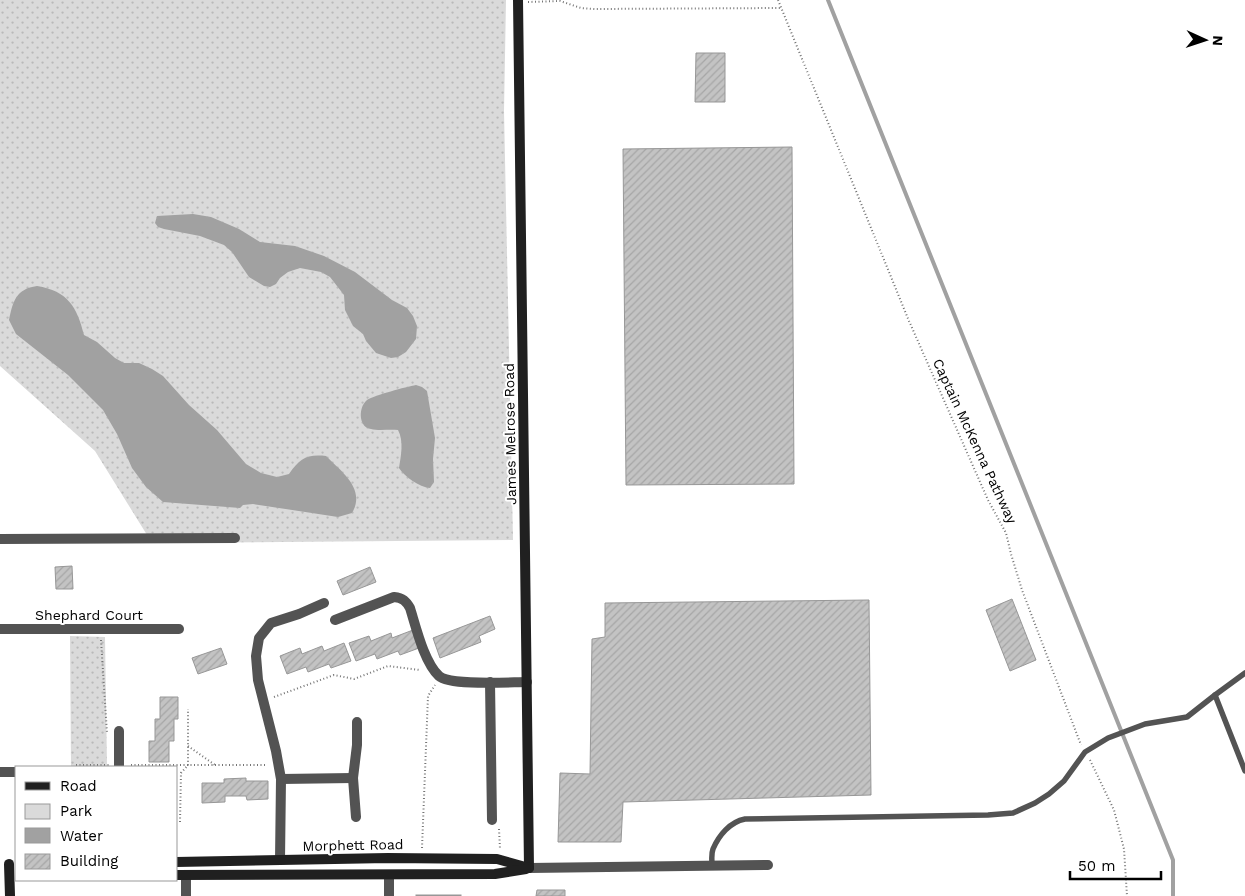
<svg xmlns="http://www.w3.org/2000/svg" width="1245" height="896" font-family="'Work Sans',sans-serif">
	<style>
		.green { fill: url(#green-dots) }
		.water { fill: #a1a1a1 }
		.lines { fill: none; stroke-linecap: round; stroke-linejoin: round }
		.stream { stroke: #a1a1a1; stroke-width: 4 }
		.building { fill: url(#building-hatch); stroke: #979797 }
		.path { stroke: #757575; stroke-width: 2; stroke-dasharray: 1 2.5; stroke-linecap: butt }
		.lane { stroke: #535353; stroke-width: 5.5 }
		.street { stroke: #535353; stroke-width: 10 }
		.secondary { stroke: #202020; stroke-width: 10 }
		.labels { text-anchor: middle; stroke-width: 4; stroke-linejoin: round; paint-order: stroke }
		.street-label { font-size: 14px; fill: #000; stroke: #fff }
	</style>
	<defs>
		<pattern id="green-dots" width="8" height="8" patternUnits="userSpaceOnUse" patternTransform="scale(1.25)"><rect width="8" height="8" fill="#dadada"/><path d="M2 2h.1M6 6h.1" fill="none" stroke="#b9b9b9" stroke-width="1.8" stroke-linecap="round"/></pattern>
		<pattern id="building-hatch" width="6" height="6" patternUnits="userSpaceOnUse" patternTransform="scale(1.25)"><rect width="6" height="6" fill="#c3c3c3"/><path d="M-1 1l2-2M0 6l6-6M5 7l2-2" fill="none" stroke="#a6a6a6"/></pattern>
	</defs>
	<rect width="100%" height="100%" fill="#fff"/>
	<!-- green -->
	<g class="green">
		<polygon points="0,0 506,0 504,111 513,540 152,543 95,451 0,366"/>
		<polygon points="70,636 105,637 107,767 71,767"/>
	</g>
	<!-- water -->
	<g class="water">
		<polygon points="193,214 211,217 239,229 260,242 295,246 324,256 355,272 392,300 407,308 413,316 417,326 416,339 406,352 398,357 391,358 376,353 366,341 363,334 353,326 345,310 344,295 330,277 321,272 300,268 288,272 280,278 276,284 270,287 264,286 249,277 232,252 224,245 200,236 164,229 158,227 155,223 157,216"/>
		<path d="M37 286C68 291 77 307 84 335L97 342 115 358 124 363H139L152 369 163 376 189 405 217 430 246 464 261 473 277 477 289 474C300 458 307 454 326 456 342 472 366 489 352 513L338 517 253 504 243 505 240 508 163 502 146 487 132 468 117 434 103 410 68 375 16 334 9 320C13 301 16 289 37 286Z"/>
		<path d="M416 385 422 387 427 391 435 438 433 459 434 482 430 488C419 487 405 477 399 468 401 456 404 441 398 430 389 429 379 431 371 429 365 428 362 424 361 418 360 412 362 404 367 400 375 395 406 387 416 385Z"/>
	</g>
	<g class="lines">
		<!-- stream -->
		<polyline class="stream" points="828,0 1173,860 1173,896"/>
	</g>
	<!-- building -->
	<g class="building">
		<polygon points="696,53 725,53 725,102 695,102"/>
		<polygon points="792,147 794,484 626,485 623,149"/>
		<polygon points="72,566 73,589 56,589 55,567"/>
		<polygon points="370,567 376,582 343,595 337,581"/>
		<polygon points="1012,599 1036,660 1010,671 986,610"/>
		<polygon points="869,600 871,795 623,802 621,842 558,842 560,773 590,774 592,639 605,637 605,603"/>
		<polygon points="490,616 495,629 479,636 481,642 440,658 433,638"/>
		<polygon points="413,630 419,648 400,655 398,651 377,659 375,654 356,661 349,643 369,636 371,641 391,633 392,638"/>
		<polygon points="344,643 351,661 331,668 329,664 308,672 306,667 287,674 280,656 300,648 302,654 322,646 324,651"/>
		<polygon points="221,648 227,664 198,674 192,658"/>
		<polygon points="160,697 178,697 178,719 174,719 174,741 169,741 169,762 149,762 149,741 155,741 155,719 160,719"/>
		<polygon points="246,778 246,781 268,781 268,799 247,800 246,796 225,796 225,802 202,803 202,783 224,783 224,779"/>
		<polygon points="537,890 565,890 565,896 536,896"/>
		<rect x="416" y="895" width="45" height="1"/>
	</g>
	<g class="lines">
		<!-- path -->
		<g class="path">
			<polyline points="778,0 909,321 988,500 1006,533 1011,554 1022,590 1081,745"/>
			<polyline points="528,2 560,1 581,8 595,9 780,8"/>
			<polyline points="101,640 107,733"/>
			<polyline points="274,697 334,675 354,679 388,666 420,670"/>
			<polyline points="188,746 215,765"/>
			<polyline points="1090,760 1114,810 1124,849 1127,896"/>
			<polyline points="76,765 109,765"/>
			<polyline points="131,765 266,765"/>
			<polyline points="180,822 181,773 188,765 188,709"/>
			<polyline points="499,829 500,849"/>
			<polyline points="422,848 428,696 435,685"/>
		</g>
		<!-- lane -->
		<g class="lane">
			<polyline points="1215,695 1245,673"/>
			<path d="M712 865C712 860 711 854 713 849 719 835 730 822 745 819L988 815 1013 813 1035 803 1049 794 1064 781 1085 752 1108 738 1145 724 1187 717 1215 695 1245 771"/>
		</g>
		<!-- street -->
		<g class="street">
			<polyline points="0,539 235,538"/>
			<path d="M335 620 394 597C403 598 406 601 410 608 416 627 424 662 439 676 450 686 510 682 527 682"/>
			<polyline points="0,629 179,629"/>
			<polyline points="490,682 492,820"/>
			<polyline points="119,731 119,767"/>
			<polyline points="0,772 16,772"/>
			<polyline points="281,779 353,778"/>
			<polyline points="356,817 353,778 357,745 357,722"/>
			<polyline points="280,860 281,779 276,751 258,680 256,656 259,638 271,623 299,614 324,603"/>
			<polyline points="529,868 768,865"/>
			<polyline points="186,875 186,896"/>
			<polyline points="389,875 389,896"/>
		</g>
		<!-- secondary -->
		<g class="secondary">
			<polyline points="518,0 529,868"/>
			<polyline points="176,862 388,858 497,859 529,868"/>
			<polyline points="9,864 10,896"/>
			<polyline points="176,875 495,874 526,869"/>
		</g>
	</g>
	<g class="labels">
		<!-- street labels -->
		<g class="street-label">
			<text transform="translate(510 434) rotate(-91)" y="5">James Melrose Road</text>
			<text transform="translate(975 441) rotate(65)" y="5">Captain McKenna Pathway</text>
			<text x="89" y="620">Shephard Court</text>
			<text transform="translate(353 845) rotate(-1)" y="5">Morphett Road</text>
		</g>
	</g>
	<!-- legend -->
	<rect x="15" y="766" width="162" height="115" fill="#ffffff" stroke="#999999"/>
	<rect x="25" y="782" width="25" height="8" fill="#202020" stroke="#999999"/>
	<text x="60" y="791" font-size="15" fill="#000000">Road</text>
	<rect x="25" y="804" width="25" height="15" fill="#dadada" stroke="#999999"/>
	<text x="60" y="816" font-size="15" fill="#000000">Park</text>
	<rect x="25" y="828" width="25" height="15" fill="#a1a1a1" stroke="#999999"/>
	<text x="60" y="841" font-size="15" fill="#000000">Water</text>
	<rect x="25" y="854" width="25" height="15" fill="url(#building-hatch)" stroke="#999999"/>
	<text x="60" y="866" font-size="15" fill="#000000">Building</text>
	<!-- north arrow -->
	<g transform="translate(1205 40) rotate(93)" stroke="#ffffff" stroke-width="4" paint-order="stroke">
	<path d="M0-4L9 19L0 12L-9 19Z" fill="#000000"/>
	<text y="-8" font-size="14" font-weight="bold" text-anchor="middle" fill="#000000">N</text>
	</g>
	<!-- scale -->
	<path d="M1070 871v8h91v-8" fill="none" stroke="#000000" stroke-width="2.5"/>
	<text x="1078" y="871" font-size="15" fill="#000000" stroke="#ffffff" stroke-width="4" paint-order="stroke">50 m</text>
</svg>
